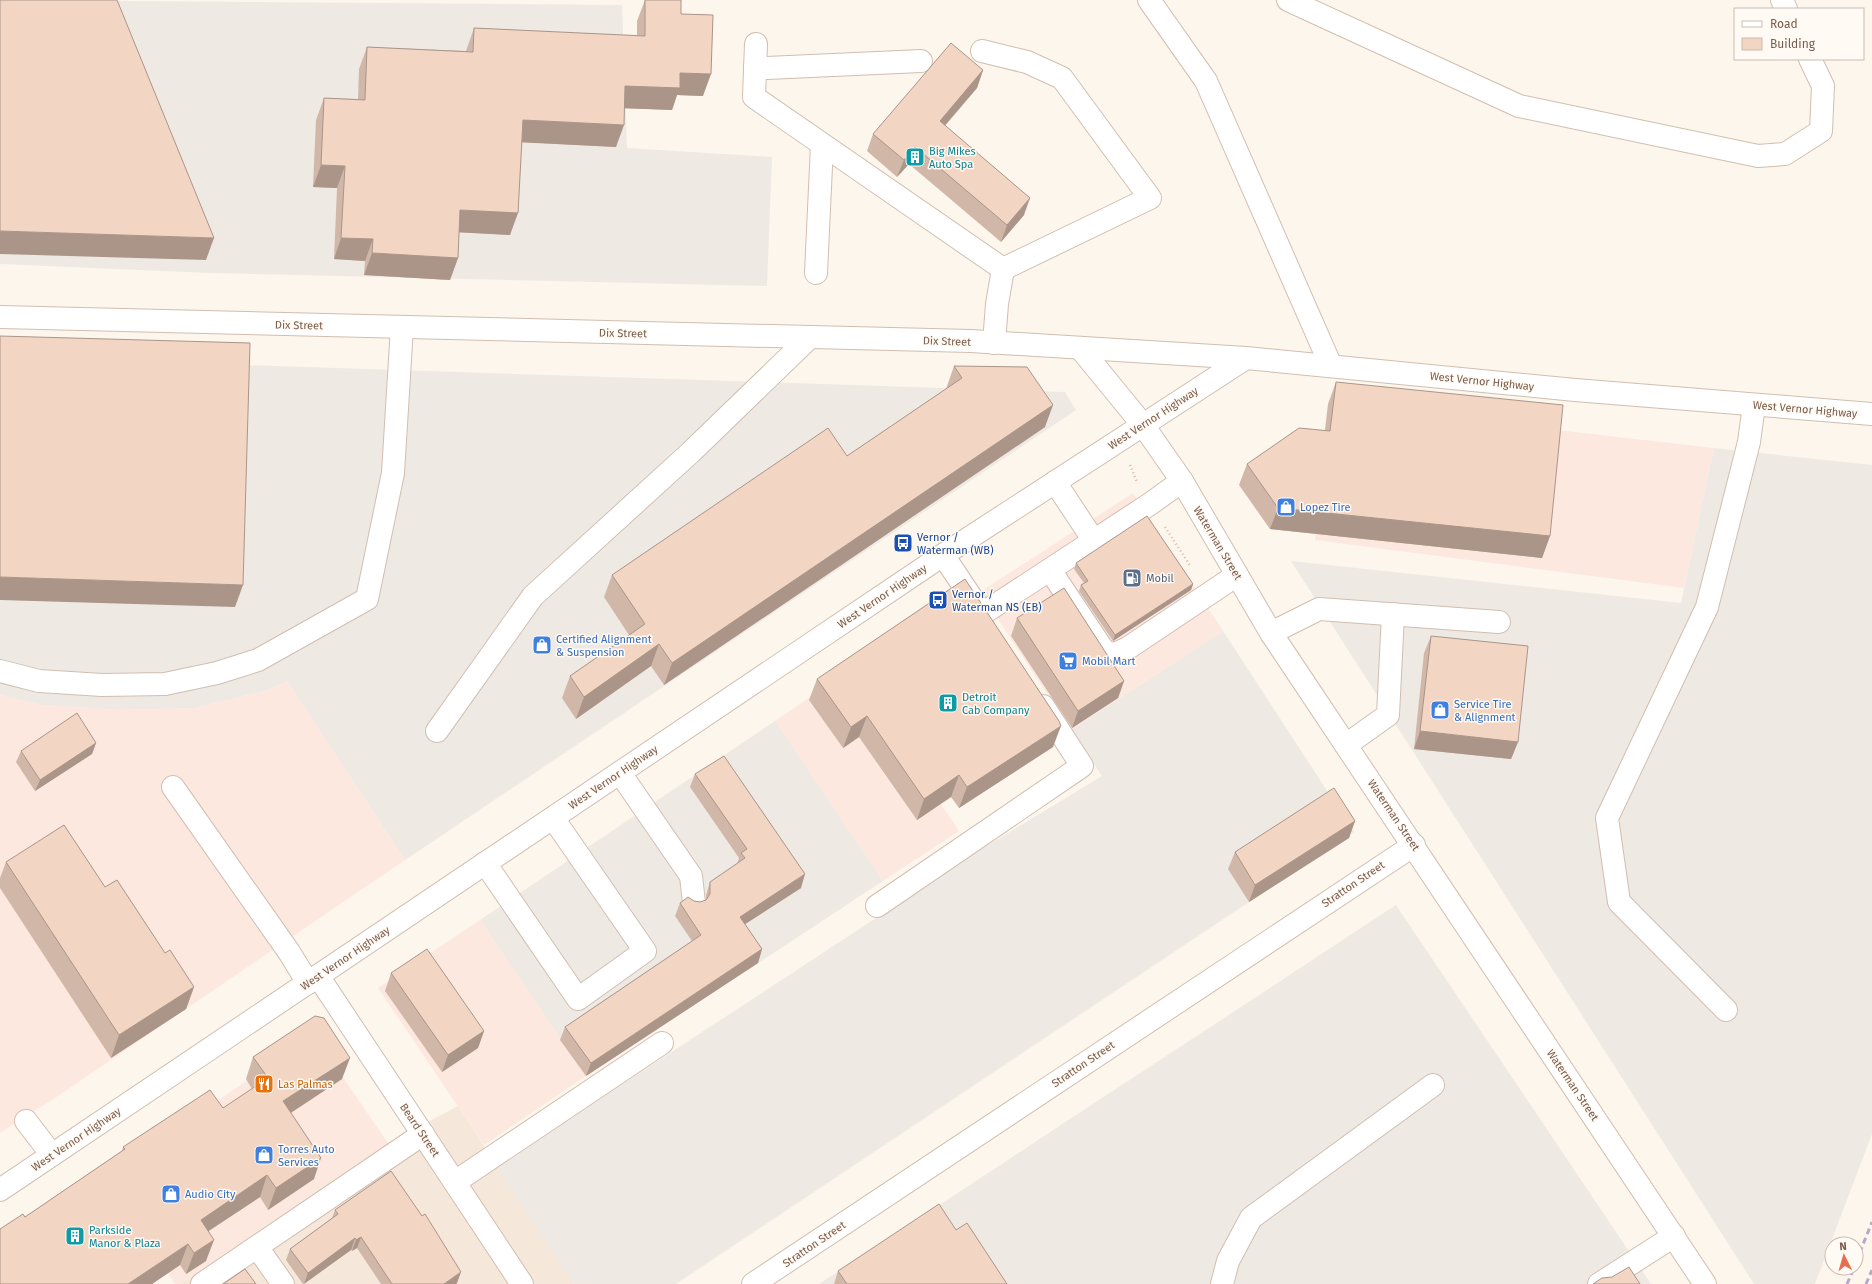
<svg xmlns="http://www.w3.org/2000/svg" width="1872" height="1284" font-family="'Fira Sans',sans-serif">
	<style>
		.residential { fill: #f5e8da }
		.commercial { fill: #fde8e0 }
		.industrial { fill: #efe9e4 }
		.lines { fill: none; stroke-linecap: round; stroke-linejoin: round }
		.minor-casing { stroke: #d1beb0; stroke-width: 24 }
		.path { stroke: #d9b8a5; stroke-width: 2.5; stroke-dasharray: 1 3; stroke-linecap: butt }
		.minor { stroke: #fff; stroke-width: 22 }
		.rail { stroke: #b9a8c9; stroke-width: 3; stroke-dasharray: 6 4; stroke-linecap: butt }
		.wall { fill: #d1b7a8 }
		.shaded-wall { fill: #aa9588 }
		.building { fill: #f3d5c3; stroke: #aa9588 }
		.labels { text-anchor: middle; stroke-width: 3; stroke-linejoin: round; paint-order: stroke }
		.culture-label { font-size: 11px; fill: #0d838f; stroke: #fffaf3; text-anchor: start }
		.street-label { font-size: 11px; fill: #7a5c4d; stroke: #fffaf3 }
		.shop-label { font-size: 11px; fill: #366cbe; stroke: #fffaf3; text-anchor: start }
		.transit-label { font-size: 11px; fill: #164399; stroke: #fffaf3; text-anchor: start }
		.service-label { font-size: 11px; fill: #4e5e75; stroke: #fffaf3; text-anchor: start }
		.food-label { font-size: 11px; fill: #c56008; stroke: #fffaf3; text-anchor: start }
	</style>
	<rect width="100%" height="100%" fill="#fdf6ec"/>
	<!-- residential -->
	<polygon class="residential" points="458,1106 574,1284 180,1284 388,1143"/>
	<!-- commercial -->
	<g class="commercial">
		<polygon points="1328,404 1714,448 1684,588 1315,540"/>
		<polygon points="1133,493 1223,631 1071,730 980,592"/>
		<polygon points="850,670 959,831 883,881 775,721"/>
		<polygon points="287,681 405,860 61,1094 0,1133 0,695 42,705 120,710 195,708 268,690"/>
		<polygon points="480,920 586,1076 484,1145 378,988"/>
		<polygon points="314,1035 388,1143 180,1284 175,1284 103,1179"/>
	</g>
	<!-- industrial -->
	<g class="industrial">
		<polygon points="0,0 622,5 627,148 772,157 767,286 211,273 0,264"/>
		<polygon points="0,357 1065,392 1076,410 405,860 287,681 268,690 195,708 120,710 42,705 0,695"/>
		<polygon points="1714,448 1872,465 1872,1134 1815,1284 1754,1284 1291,561 1681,603"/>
		<polygon points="1223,631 1354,832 676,1284 574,1284 496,1167 980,850 1102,776 1071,730"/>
		<polygon points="775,721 883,881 586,1076 480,920"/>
		<polygon points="1396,905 1651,1284 819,1284"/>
	</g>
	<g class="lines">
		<defs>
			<g id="minor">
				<polyline points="1149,0 1206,81 1331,366"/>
				<polyline points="1288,0 1519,106 1758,156 1785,154 1821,131 1823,86 1810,59"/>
				<polyline points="1782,0 1786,9"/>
				<polyline points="756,44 754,97 1003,269 997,304 994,343"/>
				<polyline points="982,51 1027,62 1062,78 1150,198 1003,269"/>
				<polyline points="755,67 767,68 921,61"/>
				<polyline points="816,273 822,145"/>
				<polyline points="0,317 971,341 1246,358 1575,390 1872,414"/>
				<polyline points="1080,348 1143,425 1182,481 1271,633 1705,1284"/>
				<polyline points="1055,482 1094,541"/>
				<polyline points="943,555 977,606"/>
				<polyline points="1050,570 1102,648 1108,654 1117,653 1128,648 1237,575"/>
				<polyline points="982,614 1150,504 1182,481"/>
				<polyline points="1271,633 1319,609 1499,622"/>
				<polyline points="0,671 39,681 102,685 165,684 217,673 258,660 367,599 393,473 402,327"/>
				<polyline points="437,731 533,596 690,453 809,338"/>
				<polyline points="1346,745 1388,715 1393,614"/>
				<polyline points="620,773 691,876 694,903"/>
				<polyline points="173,787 289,952 308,983"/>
				<polyline points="485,863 578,999 645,951 553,818"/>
				<polyline points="877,906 1082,766 1043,706"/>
				<polyline points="318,976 522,1284"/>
				<polyline points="1726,1010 1619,902 1607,818 1707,607 1749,442 1754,405"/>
				<polyline points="26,1121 52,1155"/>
				<polyline points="455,1182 662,1043"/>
				<polyline points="0,1190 943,555 1246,358"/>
				<polyline points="257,1247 283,1284"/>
				<polyline points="202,1284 423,1134"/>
				<polyline points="753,1284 1414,845"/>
				<polyline points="1222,1284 1228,1261 1251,1218 1433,1085"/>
				<polyline points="1599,1284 1674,1236"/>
			</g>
		</defs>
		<!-- minor casing -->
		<use href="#minor" class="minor-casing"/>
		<!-- path -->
		<g class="path">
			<polyline points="1130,465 1137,482"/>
			<polyline points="1165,527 1191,567"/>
		</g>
		<!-- minor -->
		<use href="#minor" class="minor"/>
		<!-- rail -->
		<g class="rail">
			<polyline points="1856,1262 1872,1222"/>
			<polyline points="1847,1284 1854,1268"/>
			<polyline points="1866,1284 1872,1270"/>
		</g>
	</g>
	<!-- wall -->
	<g class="wall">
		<polygon points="645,0 681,14 703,96 677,95 672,110 624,108 616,147 522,142 510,235 459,232 458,258 450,280 364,275 365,261 334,259 337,188 313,187 316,120 324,98 358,99 359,69 367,47 466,51 474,28 637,36 637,21"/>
		<polygon points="983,70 977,88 945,126 1024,215 1001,242 909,164 897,177 867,151 873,134"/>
		<polygon points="954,366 1045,427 664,685 651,666 576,719 562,698 570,676 629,635 604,597 612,575 847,456 946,389"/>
		<polygon points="1336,382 1550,536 1542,558 1270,529 1239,485 1247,464 1325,430 1328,404"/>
		<polygon points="1076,563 1193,584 1191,590 1113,641 1079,591 1081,585 1084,583 1074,569"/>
		<polygon points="1017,618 1124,681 1118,698 1072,728 1011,636"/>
		<polygon points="1431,636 1518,742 1511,759 1414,749 1424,653"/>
		<polygon points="817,679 1053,747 959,808 951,797 917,820 859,737 843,748 809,700"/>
		<polygon points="96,743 92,754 35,791 16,762 21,751"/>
		<polygon points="695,774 801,888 745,924 762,949 758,963 586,1076 560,1040 565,1027 692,941 675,916 680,903 694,901 700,902 706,900 706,895 710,882 737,864 739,858 690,787"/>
		<polygon points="1355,821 1349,838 1249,902 1228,869 1235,852"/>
		<polygon points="6,862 105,887 165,953 194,987 186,1009 111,1058 0,888 0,878"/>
		<polygon points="391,973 484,1031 478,1048 442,1072 385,991"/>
		<polygon points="253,1057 342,1079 291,1113 314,1179 268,1210 260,1197 209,1231 206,1261 186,1274 180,1265 152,1284 0,1284 25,1217 122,1151 123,1147 223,1108 252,1089 246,1079"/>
		<polygon points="335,1210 457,1283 456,1284 381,1284 357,1248 352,1251 351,1250 303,1284 286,1260 290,1249 332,1218"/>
		<polygon points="956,1230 1007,1284 834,1284 838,1271"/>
	</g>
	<!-- shaded-wall -->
	<g class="shaded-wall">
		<polygon points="983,70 977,88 933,139 940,121"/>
		<polygon points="680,73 711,74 703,96 677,95 672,110 617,108 625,86"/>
		<polygon points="523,120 624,125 616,147 515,142"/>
		<polygon points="915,147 909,164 897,177 904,160"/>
		<polygon points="321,165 345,166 337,188 313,187"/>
		<polygon points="1030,198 1024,215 1001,242 1007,225"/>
		<polygon points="460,210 518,213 510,235 452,232"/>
		<polygon points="0,231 214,238 206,260 0,254"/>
		<polygon points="341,238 373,239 365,261 334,259"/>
		<polygon points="372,253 458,258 450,280 364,275"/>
		<polygon points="1053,405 1045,427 664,685 672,663"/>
		<polygon points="1278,508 1550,536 1542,558 1270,529"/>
		<polygon points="0,577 243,585 235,607 0,600"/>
		<polygon points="1193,584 1191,590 1113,641 1115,635"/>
		<polygon points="659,644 651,666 576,719 584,697"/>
		<polygon points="1124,681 1118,698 1072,728 1078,711"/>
		<polygon points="867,716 859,737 843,748 851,727"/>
		<polygon points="1061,726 1053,747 959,808 967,787"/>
		<polygon points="1420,731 1518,742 1511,759 1414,749"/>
		<polygon points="96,743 92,754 35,791 40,780"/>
		<polygon points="959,775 951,797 917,820 924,799"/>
		<polygon points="1355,821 1349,838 1249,902 1255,885"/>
		<polygon points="805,874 801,888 736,930 740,917"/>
		<polygon points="762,949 758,963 586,1076 591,1063"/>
		<polygon points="194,987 186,1009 111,1058 119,1035"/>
		<polygon points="484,1031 478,1048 442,1072 448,1055"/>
		<polygon points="350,1058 342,1079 275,1123 283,1101"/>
		<polygon points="321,1158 314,1179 268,1210 276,1188"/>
		<polygon points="267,1175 260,1197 193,1241 201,1220"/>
		<polygon points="361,1237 357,1248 352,1251 356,1240"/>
		<polygon points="355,1238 351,1250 304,1284 308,1273"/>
		<polygon points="214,1240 206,1261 186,1274 194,1253"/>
		<polygon points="188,1244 180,1265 152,1284 128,1284"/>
		<polygon points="461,1272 457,1283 456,1284 444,1284"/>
	</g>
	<!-- building -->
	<g class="building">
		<polygon points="0,0 117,0 214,238 0,231"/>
		<polygon points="645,0 681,0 681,14 713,15 711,74 680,73 680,88 625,86 624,125 523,120 518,213 460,210 458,258 372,253 373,239 341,238 345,166 321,165 324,98 365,100 367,47 473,52 474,28 645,36"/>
		<polygon points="951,43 983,70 940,121 1030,198 1007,225 915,147 904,160 873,134"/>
		<polygon points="0,336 250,343 243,585 0,577"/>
		<polygon points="954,366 1027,367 1053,405 672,663 659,644 584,697 570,676 645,624 612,575 828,428 847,456 962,378"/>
		<polygon points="1336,382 1563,405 1550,536 1278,508 1247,464 1299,428 1330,431"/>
		<polygon points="1147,516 1193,584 1115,635 1081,585 1088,581 1076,563"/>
		<polygon points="965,579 1059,721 1061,726 967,787 959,775 924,799 867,716 851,727 817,679"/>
		<polygon points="1064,588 1124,681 1078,711 1017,618"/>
		<polygon points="1431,636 1528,646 1518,742 1420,731"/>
		<polygon points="77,713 96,743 40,780 21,751"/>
		<polygon points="724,756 805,874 740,917 762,949 591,1063 565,1027 701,935 680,903 688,897 694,901 700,902 706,900 710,894 710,882 745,858 741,853 747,849 695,774"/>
		<polygon points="1334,788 1355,821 1255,885 1235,852"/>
		<polygon points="64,825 105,887 117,880 165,953 170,950 194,987 119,1035 6,862"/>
		<polygon points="427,949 484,1031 448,1055 391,973"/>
		<polygon points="315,1016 324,1018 350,1058 283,1101 321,1158 276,1188 267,1175 201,1220 214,1240 194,1253 188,1244 128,1284 0,1284 0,1229 23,1214 25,1217 125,1149 123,1147 210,1090 223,1108 268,1078 253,1057"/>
		<polygon points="391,1171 422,1216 425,1214 461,1272 444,1284 392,1284 361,1237 356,1240 355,1238 308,1273 290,1249 338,1214 335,1210"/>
		<polygon points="939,1204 956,1230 967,1223 1007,1284 847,1284 838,1271"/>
		<polygon points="1629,1267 1640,1284 1593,1284 1602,1278 1612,1277"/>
		<polygon points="245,1269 256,1284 223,1284"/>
	</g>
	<!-- icons -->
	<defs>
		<symbol id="building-square" viewBox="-11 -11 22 22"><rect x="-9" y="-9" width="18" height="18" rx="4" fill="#0f9aa8" stroke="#fffaf3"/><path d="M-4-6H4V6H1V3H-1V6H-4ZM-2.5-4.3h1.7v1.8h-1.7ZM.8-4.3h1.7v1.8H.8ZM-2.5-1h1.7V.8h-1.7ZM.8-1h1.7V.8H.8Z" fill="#fff"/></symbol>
		<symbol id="shop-square" viewBox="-11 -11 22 22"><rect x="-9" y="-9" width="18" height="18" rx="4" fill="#3f7fe0" stroke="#fffaf3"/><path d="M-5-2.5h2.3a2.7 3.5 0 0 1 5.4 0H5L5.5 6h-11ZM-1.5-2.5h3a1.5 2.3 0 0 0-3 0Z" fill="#fff"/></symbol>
		<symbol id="bus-square" viewBox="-11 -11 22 22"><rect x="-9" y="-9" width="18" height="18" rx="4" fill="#1a4fb4" stroke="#fffaf3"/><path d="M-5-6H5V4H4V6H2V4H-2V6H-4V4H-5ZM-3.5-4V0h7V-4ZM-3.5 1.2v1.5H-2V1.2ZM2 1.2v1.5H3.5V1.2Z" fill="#fff"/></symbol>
		<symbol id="fuel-square" viewBox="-11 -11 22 22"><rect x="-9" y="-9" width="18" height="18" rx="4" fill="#5c6f8a" stroke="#fffaf3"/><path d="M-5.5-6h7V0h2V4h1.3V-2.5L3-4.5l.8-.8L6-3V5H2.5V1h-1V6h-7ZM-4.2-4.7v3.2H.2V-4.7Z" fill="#fff"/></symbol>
		<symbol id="supermarket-square" viewBox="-11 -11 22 22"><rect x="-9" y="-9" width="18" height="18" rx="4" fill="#3f7fe0" stroke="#fffaf3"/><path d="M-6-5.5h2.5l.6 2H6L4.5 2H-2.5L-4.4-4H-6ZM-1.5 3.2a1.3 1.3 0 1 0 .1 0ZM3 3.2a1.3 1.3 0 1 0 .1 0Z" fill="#fff"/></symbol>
		<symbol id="restaurant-square" viewBox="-11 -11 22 22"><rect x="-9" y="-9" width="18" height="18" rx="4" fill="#e8710a" stroke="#fffaf3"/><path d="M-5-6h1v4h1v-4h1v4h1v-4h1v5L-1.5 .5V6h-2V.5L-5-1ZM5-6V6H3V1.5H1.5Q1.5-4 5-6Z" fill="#fff"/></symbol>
	</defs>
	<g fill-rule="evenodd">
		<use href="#building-square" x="904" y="146" width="22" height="22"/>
		<use href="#shop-square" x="1275" y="496" width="22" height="22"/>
		<use href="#bus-square" x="892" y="532" width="22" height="22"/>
		<use href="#fuel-square" x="1121" y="567" width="22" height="22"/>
		<use href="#bus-square" x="927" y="589" width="22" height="22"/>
		<use href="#shop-square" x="531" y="634" width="22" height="22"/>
		<use href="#supermarket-square" x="1057" y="650" width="22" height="22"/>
		<use href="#building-square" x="937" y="692" width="22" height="22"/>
		<use href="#shop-square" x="1429" y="699" width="22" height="22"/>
		<use href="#restaurant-square" x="253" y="1073" width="22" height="22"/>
		<use href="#shop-square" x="253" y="1144" width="22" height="22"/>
		<use href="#shop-square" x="160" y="1183" width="22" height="22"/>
		<use href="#building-square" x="64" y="1225" width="22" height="22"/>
	</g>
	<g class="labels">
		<!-- culture labels -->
		<g class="culture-label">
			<text x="929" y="155">Big Mikes<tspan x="929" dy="13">Auto Spa</tspan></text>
			<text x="962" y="701">Detroit<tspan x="962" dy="13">Cab Company</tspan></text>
			<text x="89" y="1234">Parkside<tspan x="89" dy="13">Manor &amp; Plaza</tspan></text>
		</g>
		<!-- street labels -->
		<g class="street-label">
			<text transform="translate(299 325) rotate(1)" y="4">Dix Street</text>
			<text transform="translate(623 333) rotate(1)" y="4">Dix Street</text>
			<text transform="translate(947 341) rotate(2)" y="4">Dix Street</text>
			<text transform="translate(1482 381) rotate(6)" y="4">West Vernor Highway</text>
			<text transform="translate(1805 409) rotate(5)" y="4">West Vernor Highway</text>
			<text transform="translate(1153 418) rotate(-33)" y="4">West Vernor Highway</text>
			<text transform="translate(1218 543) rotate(59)" y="4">Waterman Street</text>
			<text transform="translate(882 596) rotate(-34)" y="4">West Vernor Highway</text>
			<text transform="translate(613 777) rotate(-34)" y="4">West Vernor Highway</text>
			<text transform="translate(1394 815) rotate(56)" y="4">Waterman Street</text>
			<text transform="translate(1353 884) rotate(-34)" y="4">Stratton Street</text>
			<text transform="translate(345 958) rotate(-34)" y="4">West Vernor Highway</text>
			<text transform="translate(1083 1064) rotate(-34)" y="4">Stratton Street</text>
			<text transform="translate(1573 1085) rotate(56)" y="4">Waterman Street</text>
			<text transform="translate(420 1130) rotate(56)" y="4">Beard Street</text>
			<text transform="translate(76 1139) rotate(-34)" y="4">West Vernor Highway</text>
			<text transform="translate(814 1244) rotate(-34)" y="4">Stratton Street</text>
		</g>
		<!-- shop labels -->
		<g class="shop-label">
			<text x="1300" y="511">Lopez Tire</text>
			<text x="556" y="643">Certified Alignment<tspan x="556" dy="13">&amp; Suspension</tspan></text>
			<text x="1082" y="665">Mobil Mart</text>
			<text x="1454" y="708">Service Tire<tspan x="1454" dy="13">&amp; Alignment</tspan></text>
			<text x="278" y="1153">Torres Auto<tspan x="278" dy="13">Services</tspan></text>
			<text x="185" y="1198">Audio City</text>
		</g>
		<!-- transit labels -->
		<g class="transit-label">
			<text x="917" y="541">Vernor /<tspan x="917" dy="13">Waterman (WB)</tspan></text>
			<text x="952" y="598">Vernor /<tspan x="952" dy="13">Waterman NS (EB)</tspan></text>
		</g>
		<!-- service labels -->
		<g class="service-label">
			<text x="1146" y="582">Mobil</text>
		</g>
		<!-- food labels -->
		<g class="food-label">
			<text x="278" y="1088">Las Palmas</text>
		</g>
	</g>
	<!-- legend -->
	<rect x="1734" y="8" width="130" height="52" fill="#fffaf3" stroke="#cabbb1"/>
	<rect x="1742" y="21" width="20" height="6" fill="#ffffff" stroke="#cabbb1"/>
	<text x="1770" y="28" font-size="12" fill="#7a5c4d">Road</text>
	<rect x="1742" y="38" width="20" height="12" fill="#f3d5c3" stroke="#cabbb1"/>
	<text x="1770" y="48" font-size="12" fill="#7a5c4d">Building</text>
	<!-- north arrow -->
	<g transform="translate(1844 1256) rotate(355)"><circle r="19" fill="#fffaf3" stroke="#cabbb1"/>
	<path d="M0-3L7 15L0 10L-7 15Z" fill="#e76f51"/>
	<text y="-6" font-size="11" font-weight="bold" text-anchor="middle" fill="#7a5c4d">N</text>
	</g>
</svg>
